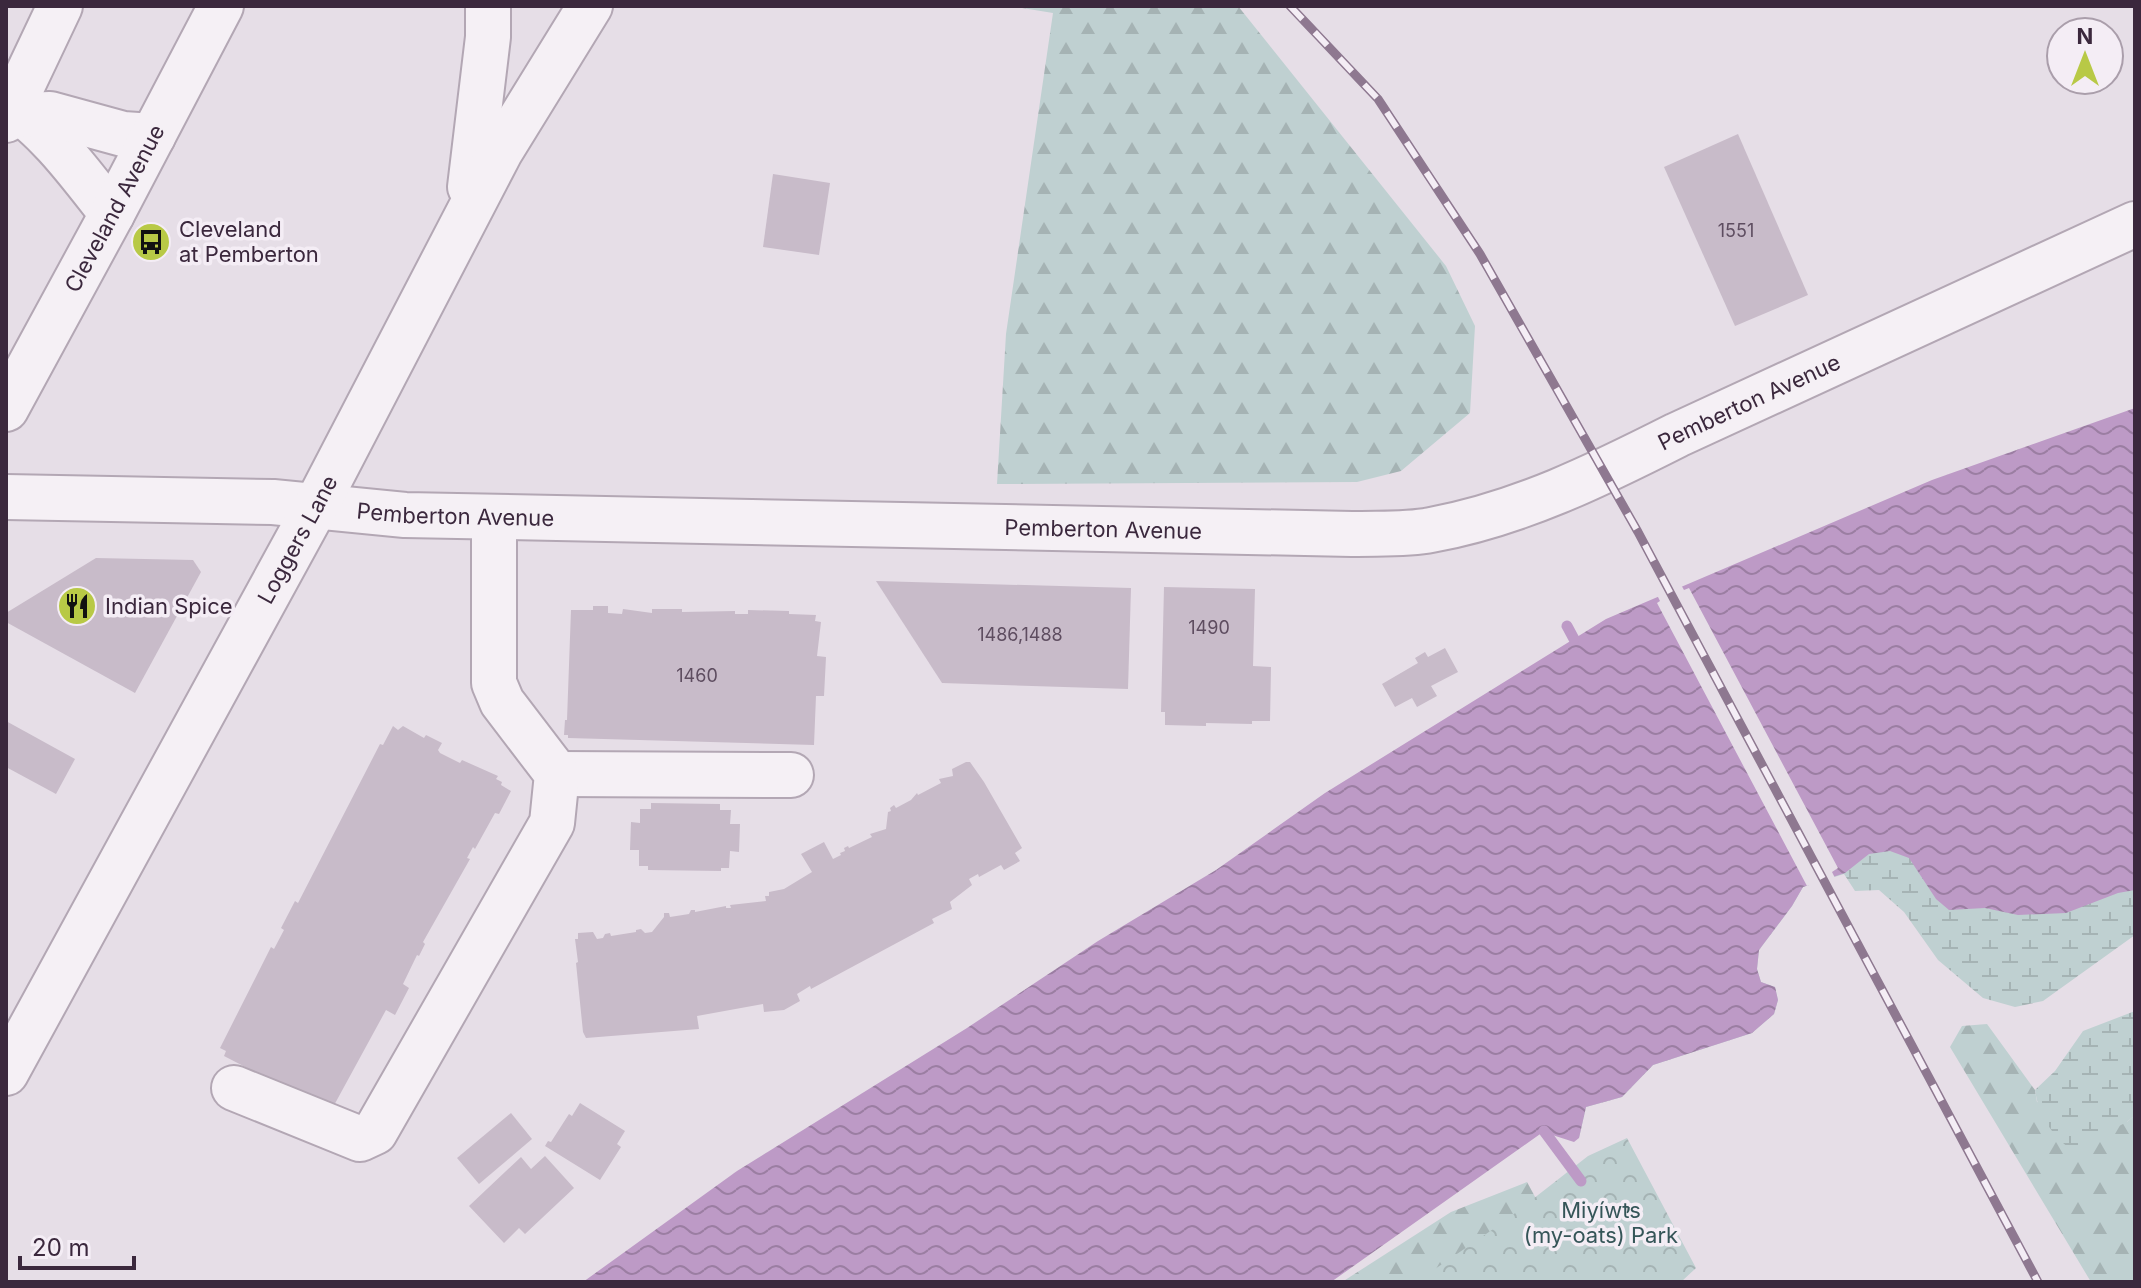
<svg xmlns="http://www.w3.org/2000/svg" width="2141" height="1288" font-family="Inter,sans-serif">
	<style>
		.forest { fill: url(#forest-firs) }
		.wetland { fill: url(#wetland-marsh) }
		.park { fill: url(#park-crowns) }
		.water { fill: url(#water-waves) }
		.pier { fill: #e6dee7 }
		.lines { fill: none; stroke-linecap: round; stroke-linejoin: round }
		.stream { stroke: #bd9ac6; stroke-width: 11 }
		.building { fill: #c8bbc9 }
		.minor-casing { stroke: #b3a7b4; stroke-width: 48 }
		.minor { stroke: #f5f0f5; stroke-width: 44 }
		.rail-casing { stroke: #8e7890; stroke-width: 9 }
		.rail { stroke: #f4edf5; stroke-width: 6; stroke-dasharray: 18; stroke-linecap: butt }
		.labels { text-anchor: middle; stroke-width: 7; stroke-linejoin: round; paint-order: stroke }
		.number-label { font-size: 18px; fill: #5e4d60 }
		.street-label { font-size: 22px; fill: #3b283d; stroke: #f4edf5 }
		.poi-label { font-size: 22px; fill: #3b283d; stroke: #f4edf5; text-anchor: start }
		.park-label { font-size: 22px; fill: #355558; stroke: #f4edf5 }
	</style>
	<defs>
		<pattern id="forest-firs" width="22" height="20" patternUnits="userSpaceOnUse" patternTransform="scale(2)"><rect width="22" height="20" fill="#bfd0d1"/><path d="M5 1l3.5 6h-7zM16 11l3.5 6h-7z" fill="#a5b3b4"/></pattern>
		<pattern id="wetland-marsh" width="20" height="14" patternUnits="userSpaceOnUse" patternTransform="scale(2)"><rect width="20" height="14" fill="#bfd0d1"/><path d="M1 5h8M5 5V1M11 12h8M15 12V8" fill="none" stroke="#a5b3b4"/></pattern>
		<pattern id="park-crowns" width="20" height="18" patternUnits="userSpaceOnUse" patternTransform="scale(2)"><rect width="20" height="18" fill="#bfd0d1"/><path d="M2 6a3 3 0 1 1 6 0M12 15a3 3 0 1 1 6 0" fill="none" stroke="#a5b3b4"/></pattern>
		<pattern id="water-waves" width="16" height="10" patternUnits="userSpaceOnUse" patternTransform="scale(2)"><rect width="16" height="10" fill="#bd9ac6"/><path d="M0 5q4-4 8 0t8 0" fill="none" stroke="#9b7ea2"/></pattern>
	</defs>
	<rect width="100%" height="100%" fill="#e6dee7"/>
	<!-- forest -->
	<g class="forest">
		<polygon points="1010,6 1238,6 1446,266 1475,326 1470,413 1401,471 1357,482 997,484 1006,334 1053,13"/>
		<polygon points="1987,1024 2035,1090 2037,1102 2127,1122 2135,1115 2135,1282 2091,1282 1950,1047 1962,1026"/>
		<polygon points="1527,1182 1540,1206 1453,1282 1342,1282 1451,1212"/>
	</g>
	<!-- wetland -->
	<g class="wetland">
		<polygon points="2135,735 2135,935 2043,1001 2015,1007 1983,998 1938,960 1904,912 1879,890 1855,891 1844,874 1803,887 1792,906 1759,950 1757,969 1761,982 1775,987 1778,1000 1774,1014 1752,1033 1653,1065 1622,1097 1586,1107 1579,1138 1567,1126 1777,865"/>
		<path d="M2135 1011V1115L2127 1122 2071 1150C2051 1133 2039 1117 2035 1090L2055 1071 2083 1031Z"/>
	</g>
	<!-- park -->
	<polygon class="park" points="1627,1138 1696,1268 1681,1282 1416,1282 1505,1221 1588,1156"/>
	<!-- water -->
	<polygon class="water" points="2135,408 2135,890 2118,893 2066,913 2018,915 1985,908 1949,910 1936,899 1909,858 1890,851 1869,854 1845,873 1803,887 1792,906 1759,950 1757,969 1761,982 1775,987 1778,1000 1774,1014 1752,1033 1653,1065 1622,1097 1586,1107 1579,1138 1574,1142 1543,1132 1331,1282 583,1282 737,1171 967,1028 1098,941 1216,870 1325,793 1606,619 1932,480"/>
	<!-- pier -->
	<polygon class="pier" points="1680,583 1684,590 1689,588 1838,868 1832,872 1836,880 1812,889 1810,885 1807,886 1657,603 1660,601 1656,593"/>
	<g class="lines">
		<!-- stream -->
		<g class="stream">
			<polyline points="1567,626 1574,639"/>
			<polyline points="1544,1131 1581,1181"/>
		</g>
	</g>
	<!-- building -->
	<g class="building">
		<polygon points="1738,134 1808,295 1735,326 1664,167"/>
		<polygon points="773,174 830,183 819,255 763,247"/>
		<polygon points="96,558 193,560 201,572 135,693 6,622 6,613"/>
		<polygon points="876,581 1131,588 1128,689 942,683"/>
		<polygon points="1164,587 1255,589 1253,666 1271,667 1270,721 1252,721 1252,724 1206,723 1206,726 1165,725 1165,712 1161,712"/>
		<polygon points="593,606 608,606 608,613 622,614 623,609 652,613 652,609 682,609 682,612 735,611 735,614 748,614 748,610 789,611 789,614 816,615 815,621 821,622 817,656 826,657 824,696 816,696 814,745 568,738 568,735 564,735 565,720 567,720 571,610 593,610"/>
		<polygon points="1445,648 1458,672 1431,686 1437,696 1417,707 1412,698 1395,707 1382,684 1418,663 1415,658 1425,652 1428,657"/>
		<polygon points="6,721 75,759 56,794 6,767"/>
		<polygon points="393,726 398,730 403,726 424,738 426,735 442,743 438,750 440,753 460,763 462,760 498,776 496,779 502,782 501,785 511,791 499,814 495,813 475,849 473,847 467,858 470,859 423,942 425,944 419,956 417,955 403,984 409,988 395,1015 386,1010 332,1109 253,1077 255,1072 224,1056 226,1051 220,1048 271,947 274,949 284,930 281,928 295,901 298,903 380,744 383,745"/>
		<polygon points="966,762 970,762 984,782 1022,848 1015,853 1020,861 1004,870 1001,865 979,877 978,874 969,879 972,885 950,902 952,909 932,919 934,923 811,989 810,986 797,994 800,1001 784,1010 764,1012 763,1004 697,1016 699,1029 586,1038 583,1032 576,963 578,962 575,939 578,939 578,933 593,932 597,939 603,938 605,934 610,933 611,936 636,932 636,930 641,929 645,933 652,932 664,917 664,913 669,913 670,917 689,914 691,910 695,910 695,912 726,906 726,908 731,908 730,905 766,901 765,896 769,896 769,892 784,889 812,872 801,854 824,842 833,859 841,855 840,853 845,851 844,848 848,846 849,848 872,837 870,834 886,829 888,812 891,811 890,808 894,805 896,808 911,800 917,793 918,795 941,783 939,779 953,776 952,769"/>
		<polygon points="651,803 720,804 720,810 731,810 730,824 740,824 739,852 730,851 729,868 721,868 721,871 648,870 648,866 639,866 639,850 630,850 631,822 640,823 640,809 651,809"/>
		<polygon points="580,1103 625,1131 617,1144 621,1147 600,1180 545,1146 548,1141 551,1142 569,1114 572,1116"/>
		<polygon points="511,1113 532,1139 479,1184 457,1158"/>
		<polygon points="545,1156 574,1188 525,1234 519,1228 504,1243 469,1206 521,1157 531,1169"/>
	</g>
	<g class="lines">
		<defs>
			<g id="minor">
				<path d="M6 103C45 124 85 180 112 214"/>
				<polyline points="25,115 50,114 123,134 153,136"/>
				<polyline points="6,120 60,6"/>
				<polyline points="470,187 488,37 488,6"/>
				<path id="s1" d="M6 409 112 214 221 6"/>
				<path id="s2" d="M6 497 273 502 405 515 1352 534C1378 533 1406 535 1431 530 1519 514 1598 475 1677 435L2135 224"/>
				<polyline points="557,774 791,775"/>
				<path id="s3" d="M6 1073 316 506 500 152 590 6"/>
				<polyline points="234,1088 360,1139 375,1132 552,823 557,774 502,702 494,683 494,517"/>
			</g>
		</defs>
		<!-- minor casing -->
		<use href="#minor" class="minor-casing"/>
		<!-- minor -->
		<use href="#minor" class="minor"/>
		<defs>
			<polyline id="rail" points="1290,6 1378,99 1480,254 1638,532 2038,1282"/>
		</defs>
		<!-- rail casing -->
		<use href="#rail" class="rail-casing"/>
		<!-- rail -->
		<use href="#rail" class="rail"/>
	</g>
	<!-- icons -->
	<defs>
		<symbol id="bus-disc" viewBox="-11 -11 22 22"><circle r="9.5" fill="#b8c946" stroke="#f4edf5"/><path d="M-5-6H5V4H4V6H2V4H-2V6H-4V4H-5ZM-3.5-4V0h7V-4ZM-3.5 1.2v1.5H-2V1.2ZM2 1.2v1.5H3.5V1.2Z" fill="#111"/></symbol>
		<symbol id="restaurant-disc" viewBox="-11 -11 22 22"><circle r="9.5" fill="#b8c946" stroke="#f4edf5"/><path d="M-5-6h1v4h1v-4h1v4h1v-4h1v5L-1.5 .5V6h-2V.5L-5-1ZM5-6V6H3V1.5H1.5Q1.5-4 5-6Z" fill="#111"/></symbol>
	</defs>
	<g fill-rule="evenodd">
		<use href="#bus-disc" x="129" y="220" width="44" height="44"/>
		<use href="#restaurant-disc" x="55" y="584" width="44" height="44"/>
	</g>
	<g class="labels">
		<!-- number labels -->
		<g class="number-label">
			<text x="1736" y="237">1551</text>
			<text x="1209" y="634">1490</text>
			<text x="1020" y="641">1486,1488</text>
			<text x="697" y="682">1460</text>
		</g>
		<!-- street labels -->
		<g class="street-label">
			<text dy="8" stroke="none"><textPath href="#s1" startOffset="228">Cleveland Avenue</textPath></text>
			<text dy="8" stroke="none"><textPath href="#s2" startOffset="1770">Pemberton Avenue</textPath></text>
			<text dy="8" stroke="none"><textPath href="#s2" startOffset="450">Pemberton Avenue</textPath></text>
			<text dy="8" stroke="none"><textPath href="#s2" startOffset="1098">Pemberton Avenue</textPath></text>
			<text dy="8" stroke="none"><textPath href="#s3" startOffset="608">Loggers Lane</textPath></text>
		</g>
		<!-- poi labels -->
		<g class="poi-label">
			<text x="179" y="237">Cleveland<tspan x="179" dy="25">at Pemberton</tspan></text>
			<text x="105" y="614">Indian Spice</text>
		</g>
		<!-- park labels -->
		<g class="park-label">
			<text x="1601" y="1218">Miyíw̓ts<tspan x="1601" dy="25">(my-oats) Park</tspan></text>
		</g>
	</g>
	<!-- border -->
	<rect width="2141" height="1288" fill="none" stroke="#3b283d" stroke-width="16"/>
	<!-- north arrow -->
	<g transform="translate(2085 56)"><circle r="38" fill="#f4edf5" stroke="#aa9eab" stroke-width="2"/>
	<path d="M0-6L14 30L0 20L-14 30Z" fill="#b8c946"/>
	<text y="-12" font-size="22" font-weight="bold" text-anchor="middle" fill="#3b283d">N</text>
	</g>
	<!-- scale -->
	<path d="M20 1256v12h114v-12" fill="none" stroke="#3b283d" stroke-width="4"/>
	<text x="32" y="1256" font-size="24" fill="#3b283d" stroke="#f4edf5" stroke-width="6" paint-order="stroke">20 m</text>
</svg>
